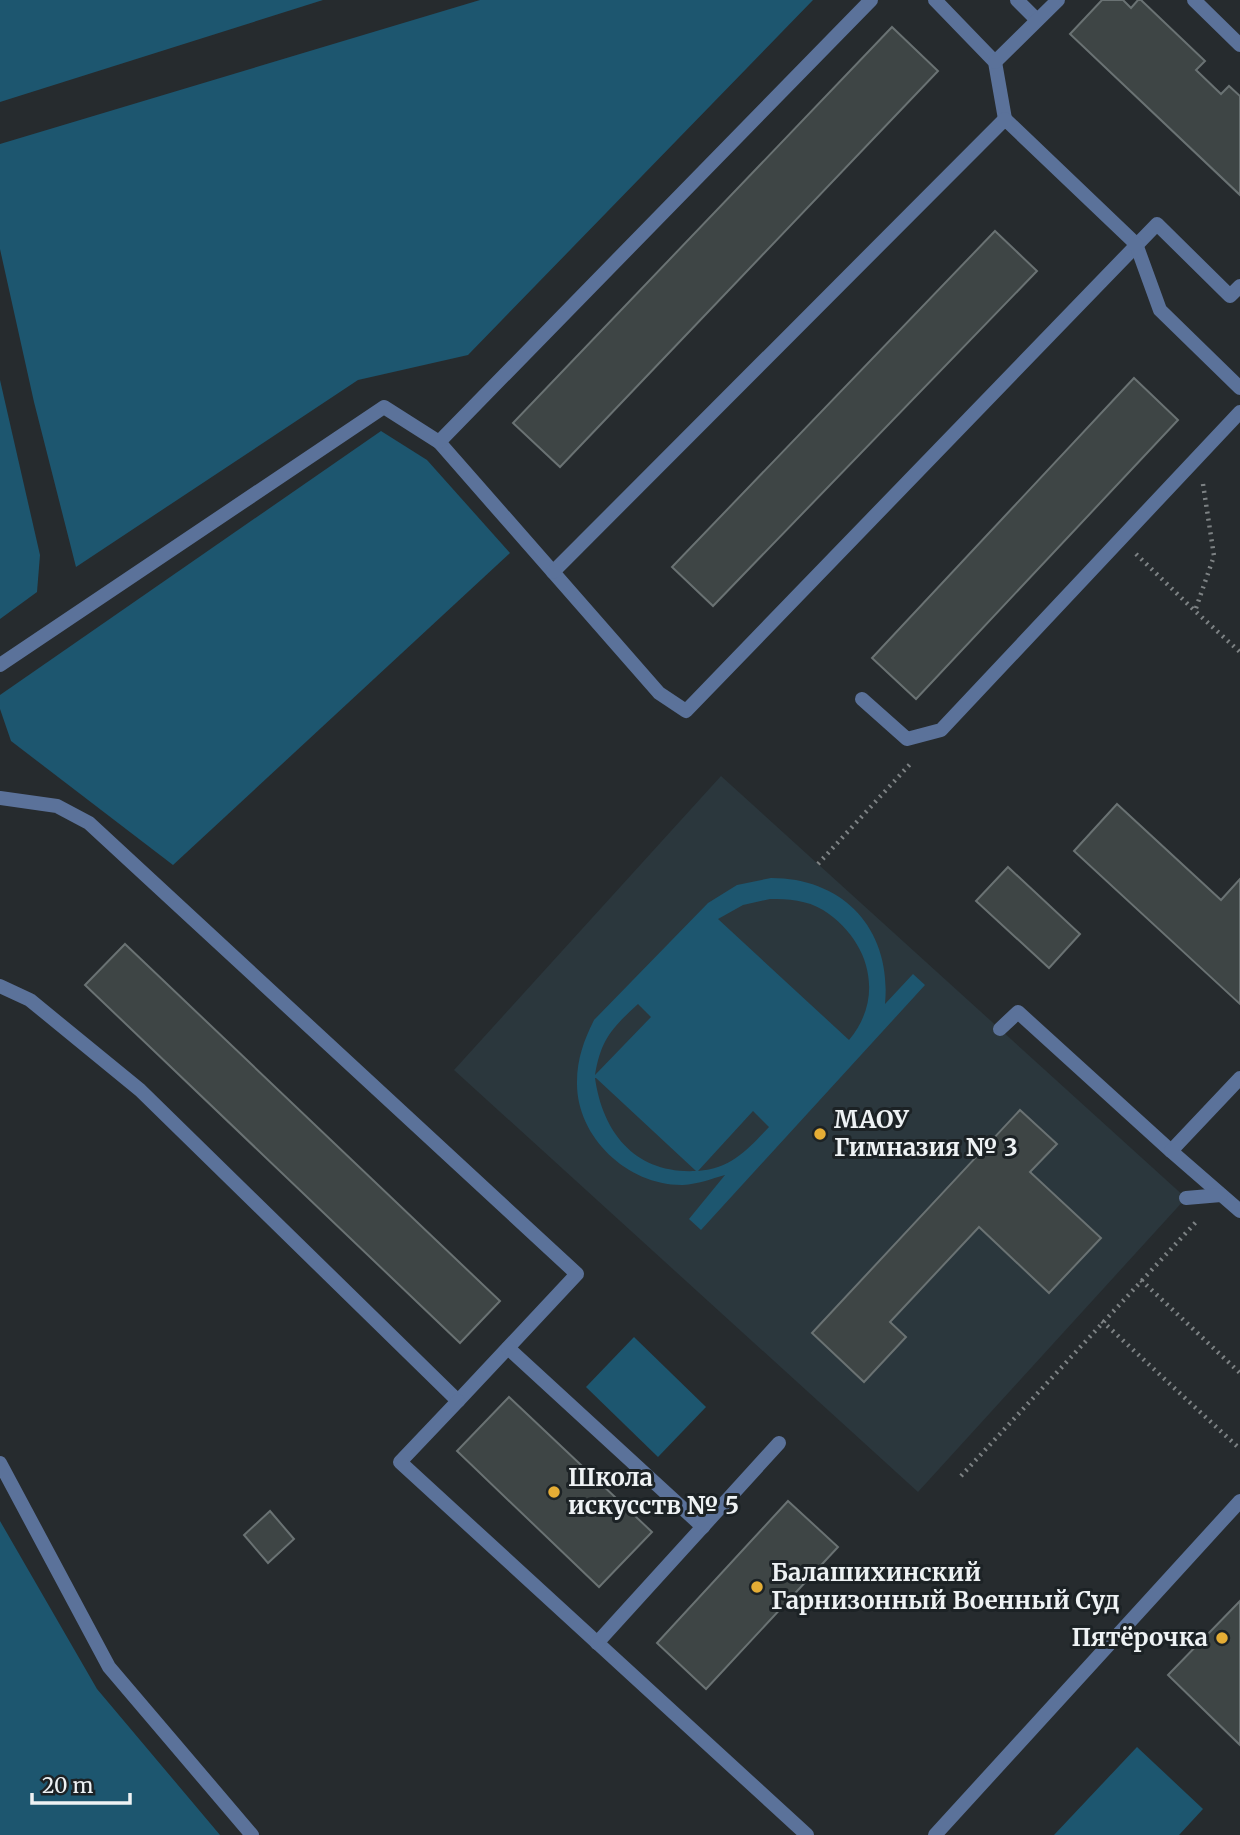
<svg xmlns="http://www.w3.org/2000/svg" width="1240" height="1835" font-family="Merriweather,serif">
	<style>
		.built { fill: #2b373d }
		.green { fill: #1d566f; fill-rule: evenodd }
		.building { fill: #3e4545; stroke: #6a7273; stroke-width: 2 }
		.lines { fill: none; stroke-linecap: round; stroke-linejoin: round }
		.path { stroke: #7d8284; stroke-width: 4.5; stroke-dasharray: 2 5; stroke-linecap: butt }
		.lane { stroke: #5b729a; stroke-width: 14 }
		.street { stroke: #5b729a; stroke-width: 14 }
		.poi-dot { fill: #e5ad35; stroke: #1c2225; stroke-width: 2.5 }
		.labels { text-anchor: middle; stroke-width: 6; stroke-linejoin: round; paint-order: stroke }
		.poi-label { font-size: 24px; font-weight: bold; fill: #eef2f4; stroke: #1c2225; text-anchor: start }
	</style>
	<rect width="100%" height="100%" fill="#262b2e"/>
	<!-- built -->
	<polygon class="built" points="721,776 1186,1198 918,1492 454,1070"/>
	<!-- green -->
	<g class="green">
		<polygon points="0,0 323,0 0,102"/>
		<polygon points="480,0 813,0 468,355 358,380 76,567 34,402 0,249 0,144"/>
		<polygon points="0,380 40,555 37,592 0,619"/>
		<polygon points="381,431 427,460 510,553 173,865 11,741 0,709 0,695"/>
		<path d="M771 878C845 878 892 931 885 1004L913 974 925 985 701 1230 689 1219 725 1175C711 1179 698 1184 683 1185 628 1186 576 1137 577 1082 577 1059 584 1040 594 1020L708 903 737 885ZM770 899C788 899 807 900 823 910 869 939 886 996 849 1040L718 919 743 905ZM638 1004 651 1017 595 1075C601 1039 612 1028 638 1004ZM595 1078H596L696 1171C636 1174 603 1134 595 1078ZM753 1111 769 1127C747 1150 732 1168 698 1171Z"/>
		<polygon points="634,1337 706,1407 658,1457 586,1387"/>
		<polygon points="0,1521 97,1689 220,1835 0,1835"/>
		<polygon points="1137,1747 1203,1809 1179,1835 1054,1835"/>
	</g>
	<!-- building -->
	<g class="building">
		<polygon points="1102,0 1123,0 1131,8 1138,0 1141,0 1205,61 1196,70 1221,94 1229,86 1240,96 1240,195 1070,34"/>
		<polygon points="892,27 938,71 560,467 513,423"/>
		<polygon points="995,231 1037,271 713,606 672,567"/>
		<polygon points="1134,378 1178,420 916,699 872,658"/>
		<polygon points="1117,804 1221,900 1240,879 1240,1004 1074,851"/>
		<polygon points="1008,867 1080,934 1049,968 976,901"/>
		<polygon points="125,944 500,1301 460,1343 85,985"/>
		<polygon points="1020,1110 1057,1144 1030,1172 1101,1238 1049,1293 979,1227 890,1322 906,1337 864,1382 812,1333"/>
		<polygon points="509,1397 652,1532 599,1587 457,1451"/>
		<polygon points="788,1501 838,1547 706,1689 657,1643"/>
		<polygon points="270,1511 294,1539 268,1563 244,1535"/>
		<polygon points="1240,1601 1240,1745 1168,1675"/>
	</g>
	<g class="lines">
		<!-- path -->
		<g class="path">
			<polyline points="1203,484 1214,556 1195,611 1240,652"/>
			<polyline points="1136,554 1195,611"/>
			<polyline points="818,864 912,762"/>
			<polyline points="1141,1280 1240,1373"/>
			<polyline points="1102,1321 1240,1449"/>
			<polyline points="961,1476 1197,1221"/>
		</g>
		<!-- lane -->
		<g class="lane">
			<polyline points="935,0 995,62 1005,119"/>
			<polyline points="1017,0 1037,20"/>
			<polyline points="1194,0 1240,45"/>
			<polyline points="995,62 1058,0"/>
			<polyline points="439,442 659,693 686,711 1157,224 1230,296 1240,286"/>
			<polyline points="553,572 1005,119 1136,244 1160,310 1240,388"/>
			<polyline points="0,665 384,407 439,442 871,0"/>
			<polyline points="862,699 907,739 941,730 1240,412"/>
			<polyline points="0,798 57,806 89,823 577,1274 458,1401 140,1090 30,1000 0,986"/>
			<polyline points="1000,1029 1018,1012 1171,1151"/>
			<polyline points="1240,1078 1171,1151 1240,1211"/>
			<polyline points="1186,1198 1221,1195"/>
			<polyline points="508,1348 703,1527"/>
			<polyline points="458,1401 400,1462 807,1835"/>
			<polyline points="597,1643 779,1443"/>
		</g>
		<!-- street -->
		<g class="street">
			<polyline points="0,1463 109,1667 252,1835"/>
			<polyline points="935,1835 1240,1501"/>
		</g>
	</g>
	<!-- markers -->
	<g class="poi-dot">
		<circle cx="820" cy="1134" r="7"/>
		<circle cx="554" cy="1492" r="7"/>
		<circle cx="757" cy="1587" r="7"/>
		<circle cx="1222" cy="1638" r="7"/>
	</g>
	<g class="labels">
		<!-- poi labels -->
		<g class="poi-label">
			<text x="834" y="1128">МАОУ<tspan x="834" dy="28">Гимназия № 3</tspan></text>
			<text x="568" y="1486">Школа<tspan x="568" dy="28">искусств № 5</tspan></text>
			<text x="771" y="1581">Балашихинский<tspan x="771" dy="28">Гарнизонный Военный Суд</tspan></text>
			<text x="1208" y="1646" text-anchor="end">Пятёрочка</text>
		</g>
	</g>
	<!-- scale -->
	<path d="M32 1793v10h98v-10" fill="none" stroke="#eef2f4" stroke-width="3.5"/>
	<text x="42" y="1793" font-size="21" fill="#eef2f4" stroke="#1c2225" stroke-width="5" paint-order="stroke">20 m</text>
</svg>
